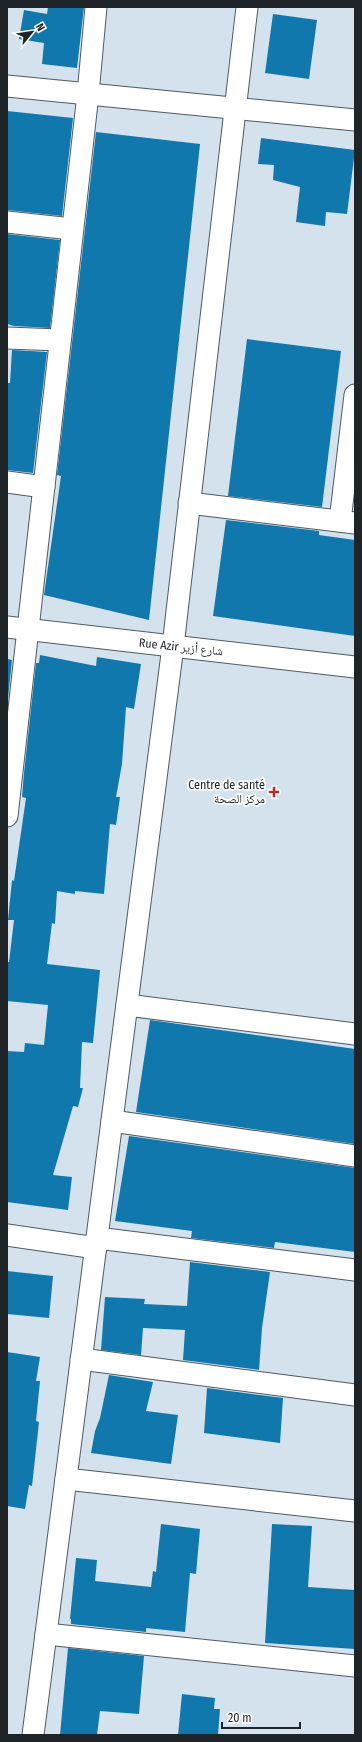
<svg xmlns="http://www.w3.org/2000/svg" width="362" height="1742" font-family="'Fira Sans Condensed','Noto Naskh Arabic',sans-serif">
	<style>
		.building { fill: #1178ad }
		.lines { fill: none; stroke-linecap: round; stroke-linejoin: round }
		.minor-casing { stroke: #4e5b63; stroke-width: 23 }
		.minor { stroke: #fff; stroke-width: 21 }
		.poi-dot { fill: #bc2e25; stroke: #fff; stroke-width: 1.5 }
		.labels { text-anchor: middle; stroke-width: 3.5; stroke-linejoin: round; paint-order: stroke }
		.street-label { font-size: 12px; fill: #1f2428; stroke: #fff }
		.poi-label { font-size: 12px; fill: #1f2428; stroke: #fff; text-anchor: end }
	</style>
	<rect width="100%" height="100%" fill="#d4e2ed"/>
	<!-- building -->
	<g class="building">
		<polygon points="48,7 84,7 77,68 42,64 44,43 19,39 24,10 47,14"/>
		<polygon points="273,14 317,20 309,79 265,73"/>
		<polygon points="7,111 73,118 62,216 7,210"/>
		<polygon points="96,132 200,144 149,620 44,595 61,476 57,475"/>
		<polygon points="261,138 355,150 347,214 326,212 325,226 296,222 300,187 273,180 274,165 258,164"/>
		<polygon points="7,234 60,240 50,328 14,326 7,324"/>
		<polygon points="247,339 341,351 322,507 228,496"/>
		<polygon points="12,350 47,352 33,473 7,470 7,383 10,383"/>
		<polygon points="226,520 319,531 319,535 355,540 355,636 213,616"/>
		<polygon points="40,655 96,666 97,657 141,664 134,709 126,707 122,764 116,797 120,797 116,825 110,824 104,894 75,891 75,894 57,891 55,924 52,923 47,964 100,970 93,1043 82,1042 80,1088 83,1088 78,1107 73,1106 53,1175 72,1177 68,1210 7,1202 7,1051 24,1052 25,1043 44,1045 48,1005 7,1001 7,962 9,962 14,920 8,920 12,880 14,881 26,798 22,797 24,773 36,663 39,663"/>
		<polygon points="7,659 12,660 7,708"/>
		<polygon points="150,1020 355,1049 355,1144 136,1112"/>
		<polygon points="129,1136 355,1168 355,1252 275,1242 274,1248 191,1238 192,1231 115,1221"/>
		<polygon points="190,1262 270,1272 262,1328 259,1370 183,1360 185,1330 143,1328 141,1355 101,1350 105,1297 145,1299 144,1304 187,1306"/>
		<polygon points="7,1271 53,1276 49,1318 7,1314"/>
		<polygon points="7,1352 40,1357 36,1381 40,1381 36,1421 39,1422 32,1486 29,1485 25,1509 7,1506"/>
		<polygon points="109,1375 153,1382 146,1411 178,1415 171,1464 91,1453 95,1431 100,1418"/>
		<polygon points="207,1388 283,1398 280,1443 204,1433"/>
		<polygon points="161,1524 200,1529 196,1574 190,1573 185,1632 146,1628 146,1632 71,1624 71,1619 70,1619 76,1558 97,1560 95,1581 151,1587 153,1571 156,1572"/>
		<polygon points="272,1524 312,1526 308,1587 355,1590 355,1649 265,1643"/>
		<polygon points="68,1648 144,1656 139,1714 100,1711 97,1735 60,1735"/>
		<polygon points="182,1694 215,1698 214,1709 220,1709 218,1735 178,1735"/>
	</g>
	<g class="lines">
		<defs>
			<g id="minor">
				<polyline points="7,86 355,120"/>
				<polyline points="7,222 72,229"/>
				<polyline points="7,338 60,340"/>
				<polyline points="7,482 44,487"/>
				<polyline points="189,503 355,523"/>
				<polyline points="340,521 355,395"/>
				<polyline points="7,627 355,667"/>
				<polyline points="7,816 88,94 96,7"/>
				<polyline points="127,1005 355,1034"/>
				<polyline points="112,1121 355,1156"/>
				<polyline points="7,1235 96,1248"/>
				<polyline points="97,1238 355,1270"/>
				<polyline points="81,1359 355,1395"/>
				<polyline points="66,1479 355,1511"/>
				<polyline points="46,1634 355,1666"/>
				<polyline points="33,1735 173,646 247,7"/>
			</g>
		</defs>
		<!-- minor casing -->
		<use href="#minor" class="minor-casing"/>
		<!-- minor -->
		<use href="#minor" class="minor"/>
	</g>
	<!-- markers -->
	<path class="poi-dot" d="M272 786h4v4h4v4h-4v4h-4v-4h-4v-4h4z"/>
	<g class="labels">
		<!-- street labels -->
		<g class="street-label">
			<text transform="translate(181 647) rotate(6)" y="4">Rue Azir شارع أزير</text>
		</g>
		<!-- poi labels -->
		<g class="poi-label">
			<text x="265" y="789">Centre de santé<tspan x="265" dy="14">مركز الصحة</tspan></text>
		</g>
	</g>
	<!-- border -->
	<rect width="362" height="1742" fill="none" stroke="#1f2428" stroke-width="16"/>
	<!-- north arrow -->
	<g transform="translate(32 32) rotate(60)" stroke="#ffffff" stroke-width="3" paint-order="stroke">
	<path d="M0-3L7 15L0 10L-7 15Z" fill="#1f2428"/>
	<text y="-6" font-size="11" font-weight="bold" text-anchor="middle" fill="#1f2428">N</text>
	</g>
	<!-- scale -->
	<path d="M222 1722v6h78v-6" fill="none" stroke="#1f2428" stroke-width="2"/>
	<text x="228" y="1722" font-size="12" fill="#1f2428" stroke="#ffffff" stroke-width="3" paint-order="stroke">20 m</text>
</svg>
